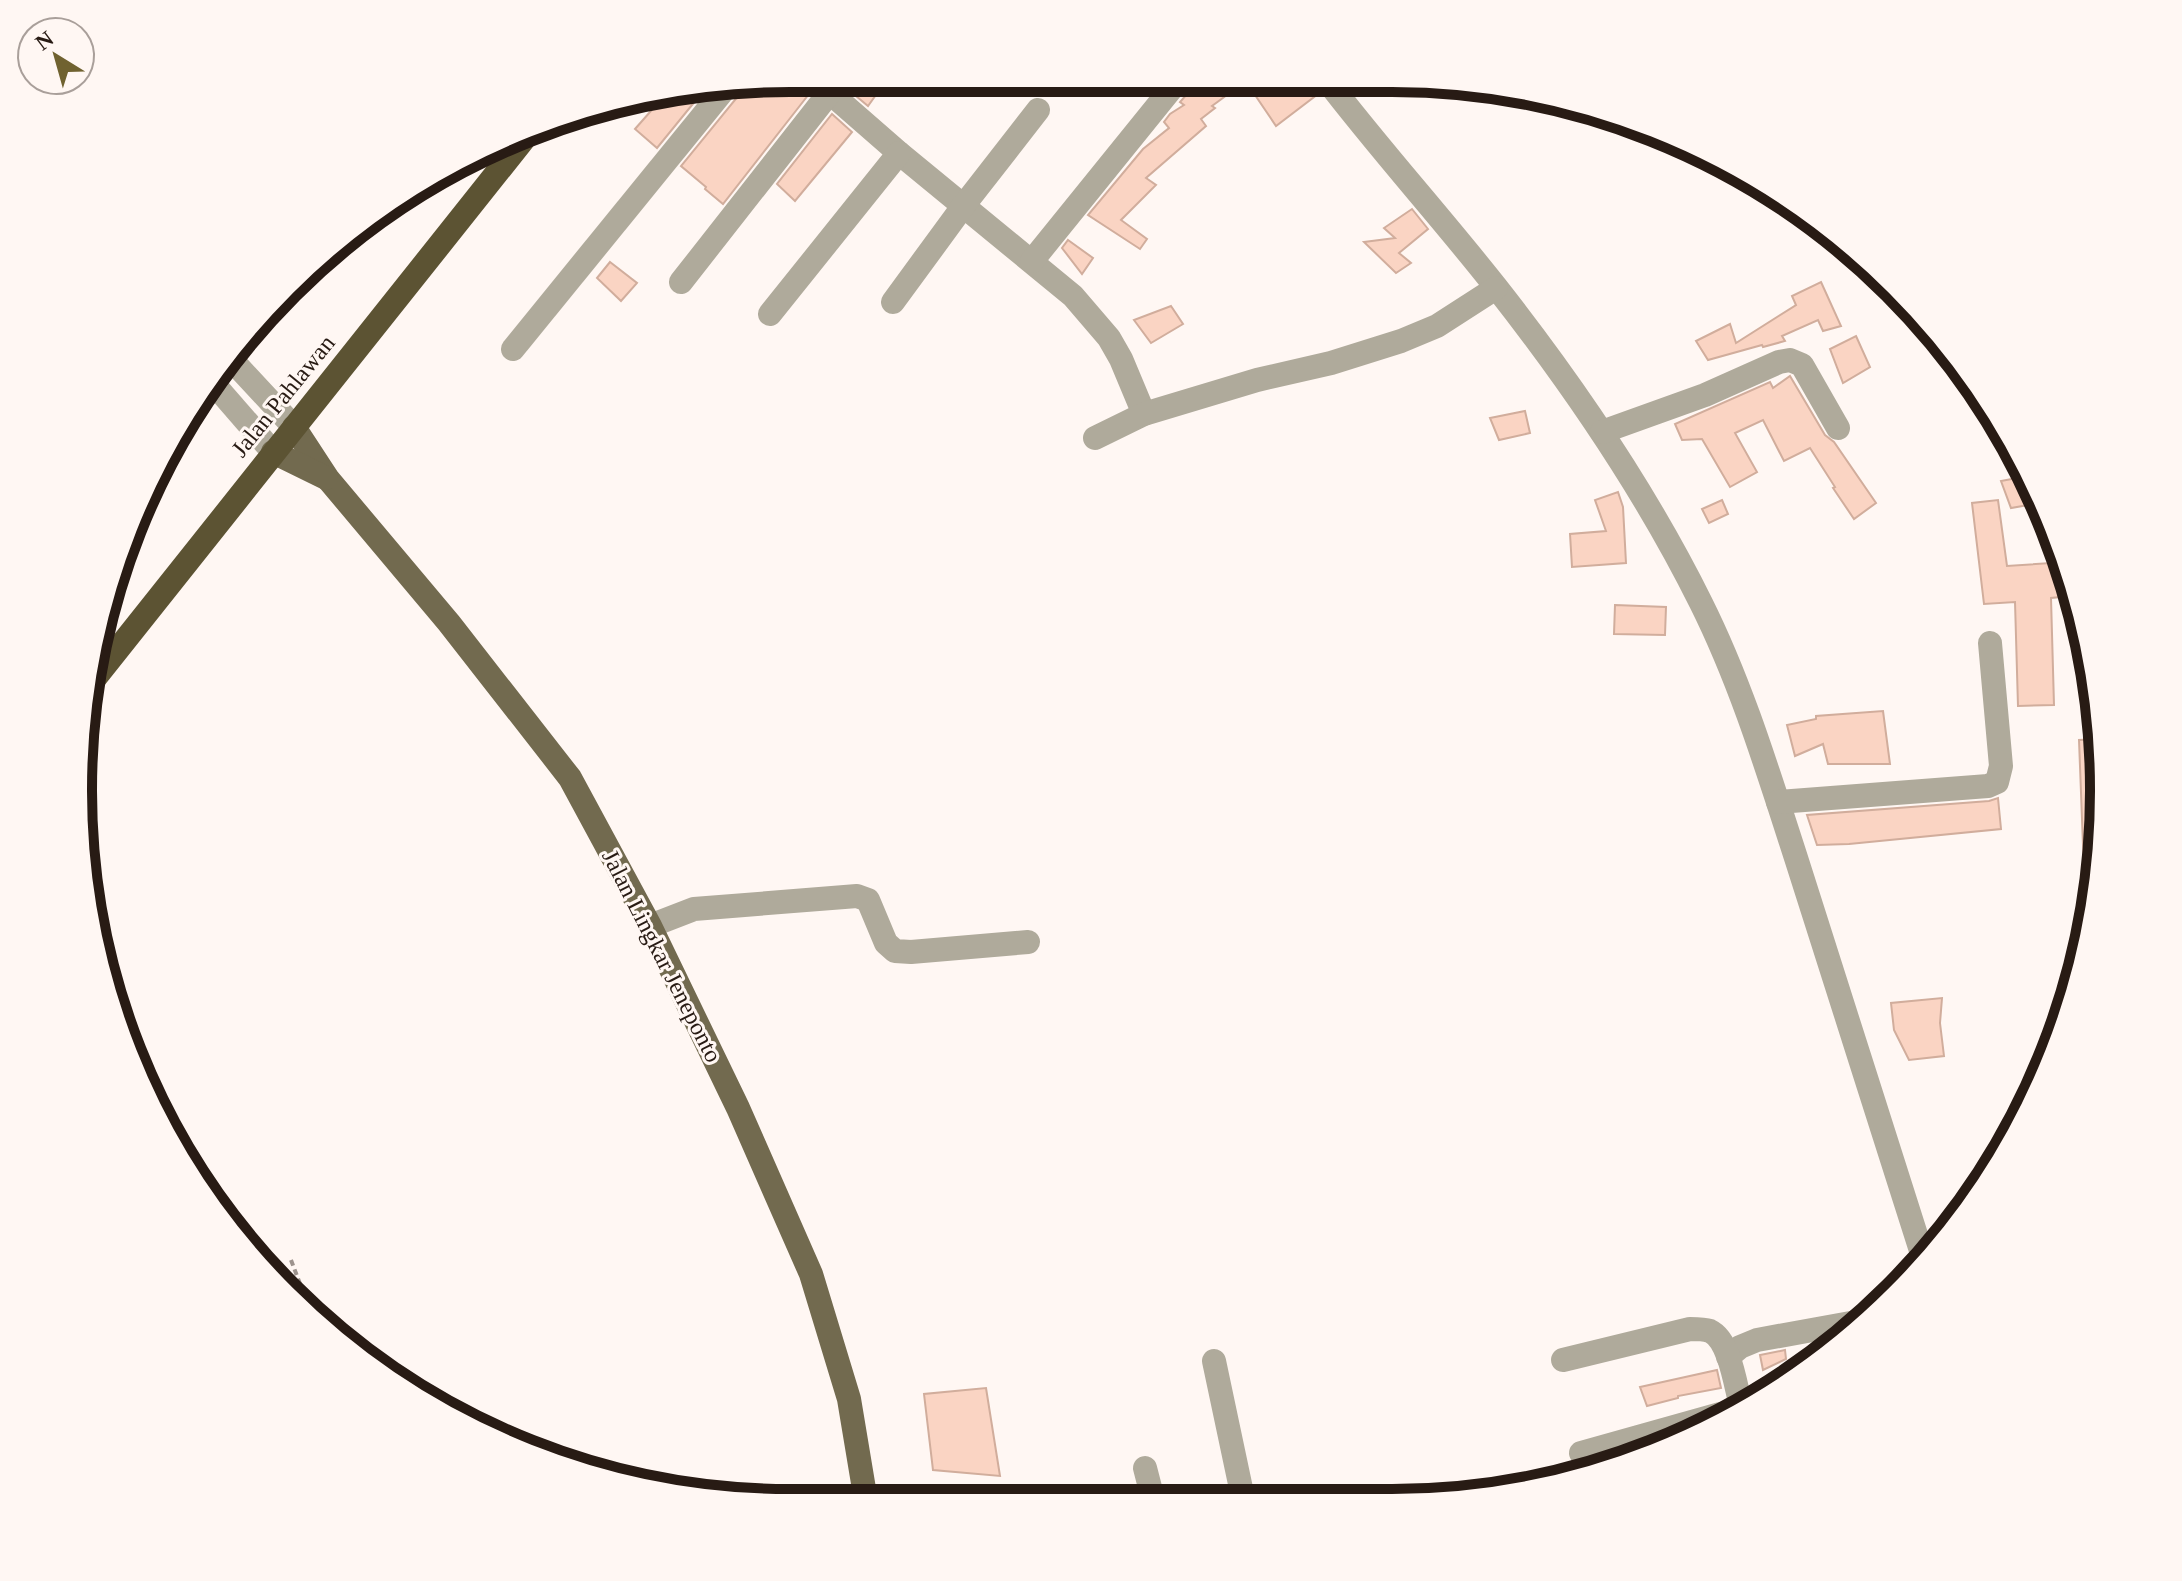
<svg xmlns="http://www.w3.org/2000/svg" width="2182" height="1581" font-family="'Times New Roman',serif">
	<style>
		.building { fill: #fad4c3; stroke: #d1ad9c; stroke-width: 2 }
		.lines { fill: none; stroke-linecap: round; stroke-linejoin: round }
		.path { stroke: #9d938d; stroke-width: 4; stroke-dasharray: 6 4; stroke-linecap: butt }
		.minor { stroke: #afaa9b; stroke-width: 24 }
		.major { stroke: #726a4f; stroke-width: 24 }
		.highway { stroke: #5c5333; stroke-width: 24 }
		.labels { text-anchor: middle; stroke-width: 6; stroke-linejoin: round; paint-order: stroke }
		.street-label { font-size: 24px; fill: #281b14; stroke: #fff7f3 }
		.rim { fill: none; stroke: #281b14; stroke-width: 10 }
	</style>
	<rect width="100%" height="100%" fill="#fff7f3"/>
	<!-- building -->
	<g class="building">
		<polygon points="789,78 809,94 723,204 705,189 706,187 681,166 739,95 742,84"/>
		<polygon points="856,78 888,78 868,106 850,91"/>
		<polygon points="1211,78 1222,78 1231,92 1212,106 1215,108 1201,119 1206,126 1146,178 1156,185 1121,220 1147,239 1140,249 1088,215 1143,149 1169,128 1164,122 1170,114 1184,105 1180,102 1187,94"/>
		<polygon points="1260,78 1306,78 1318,94 1276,126 1251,89"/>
		<polygon points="705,89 657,148 635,129 665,95"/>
		<polygon points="832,114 852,132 795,201 777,184"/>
		<polygon points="1412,209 1428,229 1399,253 1411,263 1396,273 1364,242 1395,238 1384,228"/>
		<polygon points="1068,240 1093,258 1082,274 1062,248"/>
		<polygon points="610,262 637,283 621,301 597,278"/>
		<polygon points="1821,282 1841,326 1823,331 1818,320 1782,336 1785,341 1763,347 1762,345 1708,360 1696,341 1730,324 1736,343 1796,305 1792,296"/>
		<polygon points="1171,306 1183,324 1151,343 1134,320"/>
		<polygon points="1856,336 1870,367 1843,383 1830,349"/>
		<polygon points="1790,376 1825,435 1834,442 1876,503 1854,519 1833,488 1835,487 1810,448 1784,461 1763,420 1735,433 1757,472 1730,487 1702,439 1682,440 1675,424 1770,382 1773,388"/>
		<polygon points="1525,411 1530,433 1499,440 1490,418"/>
		<polygon points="2028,476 2040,503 2011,508 2001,481"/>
		<polygon points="1618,492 1623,507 1626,563 1572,567 1570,534 1606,531 1595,500"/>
		<polygon points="1722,500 1728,514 1709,523 1702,509"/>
		<polygon points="1998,500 2007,566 2066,562 2071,596 2051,598 2054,705 2018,706 2015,602 1984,604 1972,503"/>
		<polygon points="1615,605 1666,607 1665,635 1614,634"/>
		<polygon points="1883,711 1890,764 1828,764 1823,744 1795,756 1787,725 1816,719 1816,716"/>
		<polygon points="2099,739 2102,838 2092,898 2085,898 2079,740"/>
		<polygon points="1998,798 2001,829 1849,844 1817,845 1807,815 1989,801"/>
		<polygon points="1942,998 1940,1023 1944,1056 1909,1060 1894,1030 1891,1003"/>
		<polygon points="1785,1350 1786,1359 1763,1370 1760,1355"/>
		<polygon points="1717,1370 1721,1388 1678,1396 1678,1398 1647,1406 1640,1387"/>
		<polygon points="986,1388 1000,1476 933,1470 924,1394"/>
	</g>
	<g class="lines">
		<!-- path -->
		<polyline class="path" points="291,1260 311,1313"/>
		<!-- minor -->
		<g class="minor">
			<polyline points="813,78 899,153 1073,296 1109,338 1121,359 1144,414"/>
			<path d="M1325 78C1380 150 1440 216 1496 287 1573 385 1645 490 1701 603 1742 685 1769 775 1797 861 1840 994 1881 1127 1924 1260"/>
			<polyline points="1491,88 1498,91 1519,91"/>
			<polyline points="1032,261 1180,78"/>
			<polyline points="681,282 841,78"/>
			<polyline points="893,302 964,205 1038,110"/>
			<polyline points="770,314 899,153"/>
			<polyline points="513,349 727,86"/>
			<polyline points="230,358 294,427"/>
			<polyline points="213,383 273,452"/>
			<polyline points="1602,432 1705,395 1779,362 1790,360 1802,365 1838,428"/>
			<polyline points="1095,438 1144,414 1257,380 1331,363 1401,341 1437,326 1496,288"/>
			<polyline points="1778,802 1988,786 1997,782 2001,766 1990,643"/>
			<polyline points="650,926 694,909 857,896 868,900 886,943 895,951 911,952 1028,942"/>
			<polyline points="1728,1357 1740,1347 1757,1340 1867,1320"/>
			<path d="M1563 1360 1690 1329C1697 1329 1704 1329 1710 1331 1729 1340 1735 1382 1740 1402"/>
			<polyline points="1214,1361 1243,1498"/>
			<polyline points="1581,1453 1720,1414"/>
			<polyline points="1145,1468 1153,1499"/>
		</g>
		<!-- major -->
		<g class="major">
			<polyline points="294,427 328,479 449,623 570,778 650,926 738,1108 811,1274 849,1399 866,1501"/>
			<polyline points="273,452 326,478"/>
		</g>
		<!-- highway -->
		<polyline class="highway" points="87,688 523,140"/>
	</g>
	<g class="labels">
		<!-- street labels -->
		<g class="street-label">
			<text transform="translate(283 396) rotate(-51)" y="8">Jalan Pahlawan</text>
			<text transform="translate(662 956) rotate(63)" y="8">Jalan Lingkar Jeneponto</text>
		</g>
	</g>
	<!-- crop -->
	<path d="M0 0H2182V1581H0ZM790 92H1392A698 698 0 0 1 2090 790V791A698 698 0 0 1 1392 1489H790A698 698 0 0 1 92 791V790A698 698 0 0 1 790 92Z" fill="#fff7f3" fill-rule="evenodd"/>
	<path class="rim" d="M790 92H1392A698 698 0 0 1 2090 790V791A698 698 0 0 1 1392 1489H790A698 698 0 0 1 92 791V790A698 698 0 0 1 790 92Z"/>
	<!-- north arrow -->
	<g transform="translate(56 56) rotate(323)"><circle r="38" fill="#fff7f3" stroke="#a99f9a" stroke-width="2"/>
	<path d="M0-6L14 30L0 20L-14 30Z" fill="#706230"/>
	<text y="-12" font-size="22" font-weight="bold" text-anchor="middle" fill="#281b14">N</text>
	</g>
</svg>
